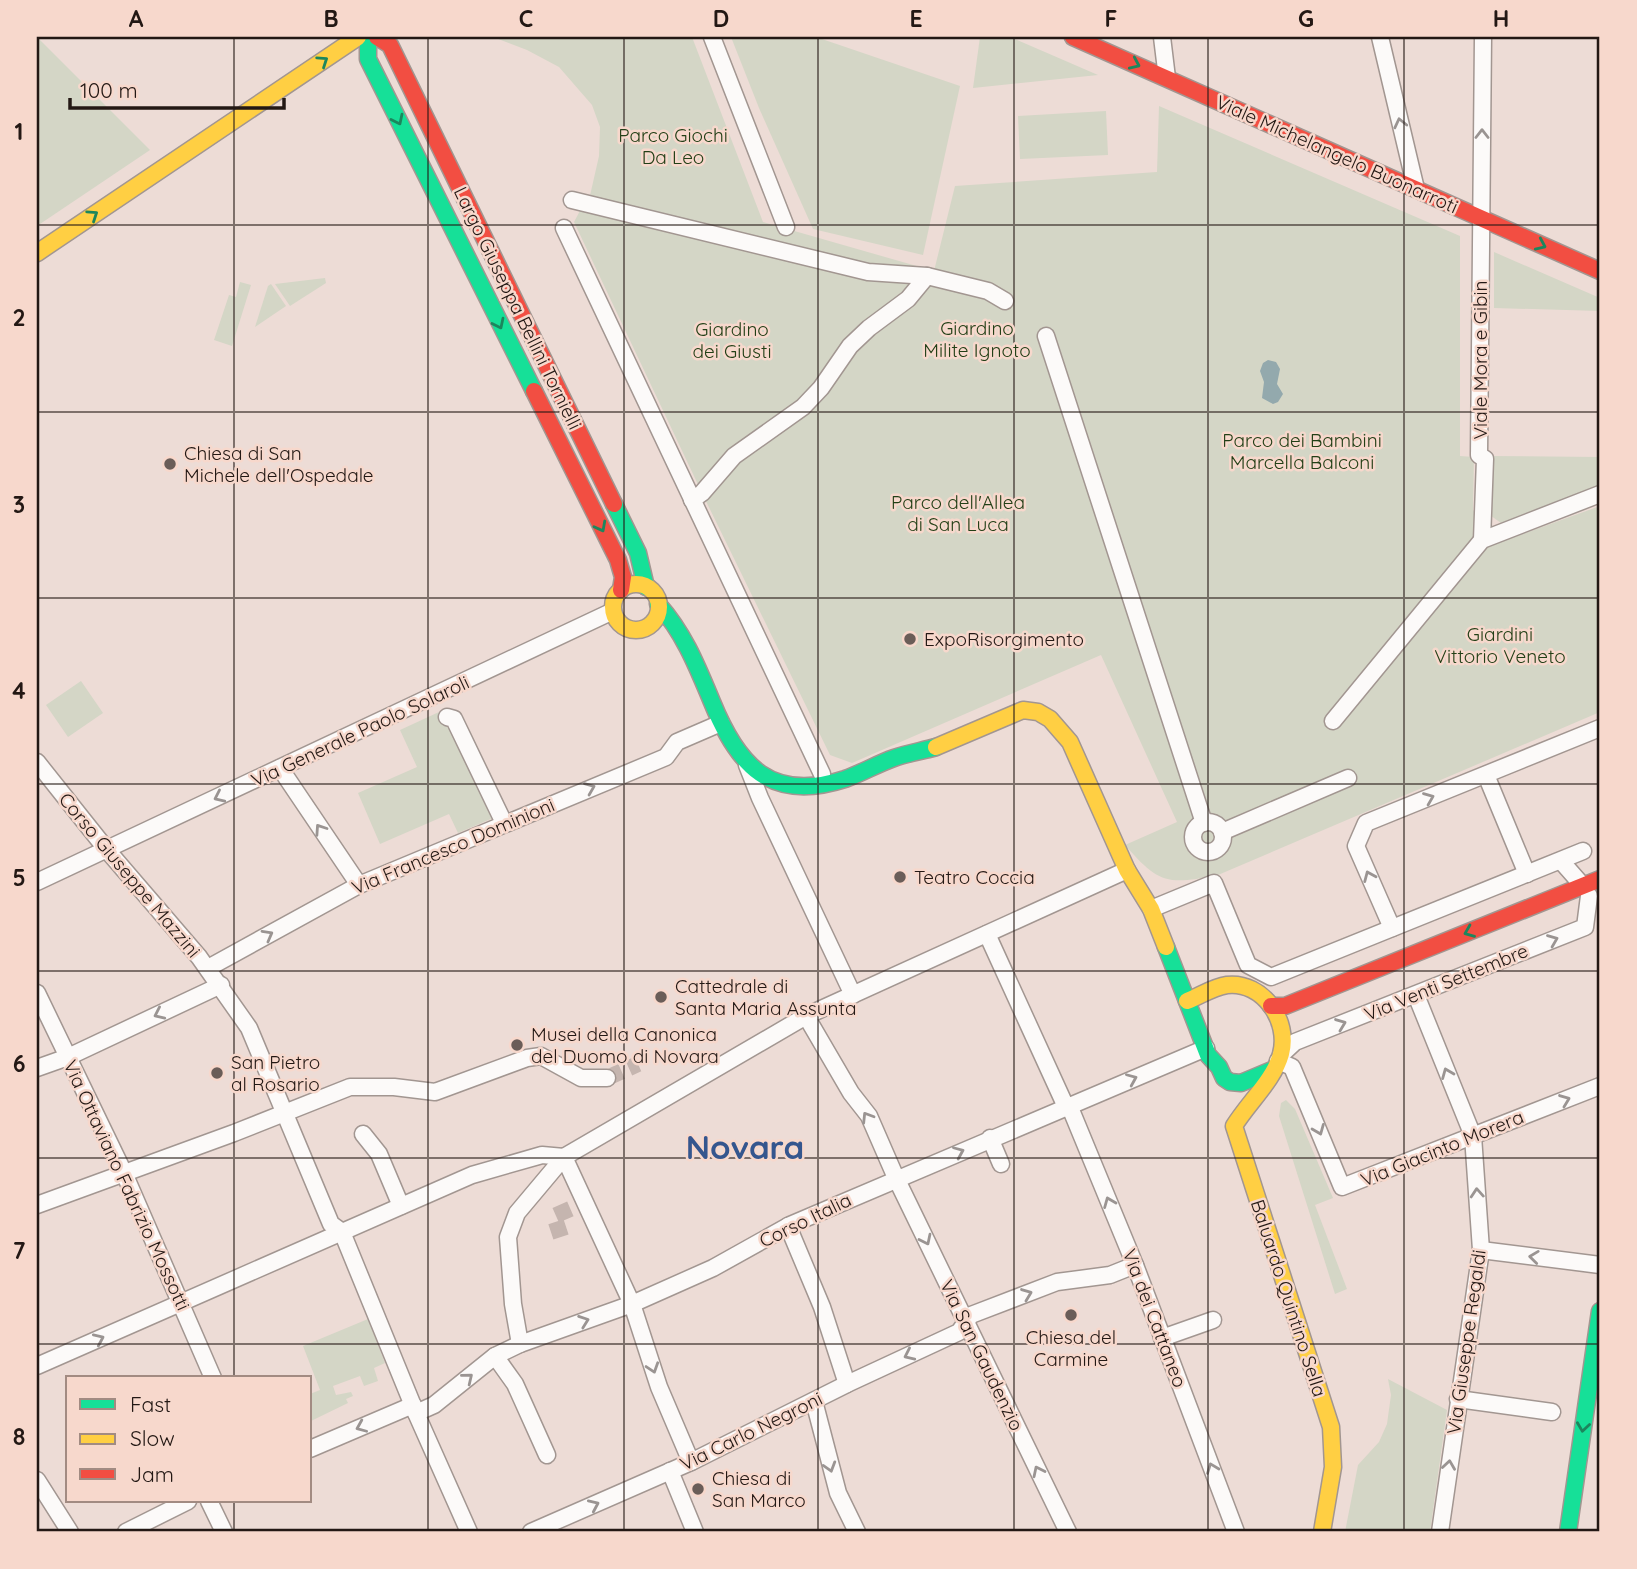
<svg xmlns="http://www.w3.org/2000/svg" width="1637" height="1569" font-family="Quicksand,sans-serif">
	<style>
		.green { fill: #d4d6c6 }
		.water { fill: #93a9ad }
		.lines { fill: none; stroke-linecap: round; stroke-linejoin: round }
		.street-tunnel { stroke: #c5b5af; stroke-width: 16; stroke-dasharray: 16 8; stroke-linecap: butt }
		.street-casing { stroke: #a29691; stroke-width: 19 }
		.fast-casing { stroke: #a29691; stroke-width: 19 }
		.slow-casing { stroke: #a29691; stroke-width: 19 }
		.jam-casing { stroke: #a29691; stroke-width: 19 }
		.street { stroke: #fcfaf9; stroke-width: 16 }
		.fast { stroke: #16e098; stroke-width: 16 }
		.slow { stroke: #ffcf43; stroke-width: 16 }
		.jam { stroke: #f24e42; stroke-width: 16 }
		.oneway { stroke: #1c865d }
		.oneway2 { stroke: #9a9492 }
		.grid { fill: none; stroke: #231814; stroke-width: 2; stroke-opacity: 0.55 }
		.poi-dot { fill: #6a5d58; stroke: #f7d8cc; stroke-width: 2.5 }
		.labels { text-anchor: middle; stroke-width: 5; stroke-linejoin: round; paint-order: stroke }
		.park-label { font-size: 19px; fill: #223f16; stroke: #f7d8cc }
		.street-label { font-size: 19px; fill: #231814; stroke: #f7d8cc }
		.poi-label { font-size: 19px; fill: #231814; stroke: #f7d8cc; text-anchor: start }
		.town-label { font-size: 33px; font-weight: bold; fill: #35568e; stroke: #f7d8cc }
		.neatline { fill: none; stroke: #231814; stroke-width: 2.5 }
		.grid-label { font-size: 23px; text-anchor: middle; font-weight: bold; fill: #231814 }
	</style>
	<rect width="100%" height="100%" fill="#eddcd6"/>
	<!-- green -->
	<g class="green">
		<polygon points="37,37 150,150 37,226"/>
		<path d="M493 37H692L763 222 934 271 955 186 1157 172 1159 106 1460 236V456L1474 457 1473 510 1509 539 1600 506V712L1218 875C1167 885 1159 884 1125 845L1177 822 1101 655 852 763 830 755 702 493 574 222 582 207 589 200 599 156 600 127 592 105 559 67 527 50Z"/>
		<polygon points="731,37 816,37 960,86 923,255 813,229 759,108"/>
		<polygon points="980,37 1010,37 1098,75 973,88"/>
		<polygon points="1106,111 1108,155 1020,159 1018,116"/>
		<polygon points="1494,252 1600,298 1600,311 1494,308"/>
		<polygon points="325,278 326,283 290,306 275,284"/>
		<polygon points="240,282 251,285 232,346 214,340 229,295 236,297"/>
		<polygon points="271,284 286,306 255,327 268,286"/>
		<polygon points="1489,456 1600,457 1600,486 1501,523 1487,513"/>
		<polygon points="81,681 103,713 68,737 46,705"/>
		<polygon points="439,712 446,718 446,726 455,736 493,818 458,833 449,814 380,844 358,793 417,767 400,730"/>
		<polygon points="1286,1100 1295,1109 1333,1198 1315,1205 1347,1289 1335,1294 1279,1116 1281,1103"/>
		<polygon points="368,1319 385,1363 374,1368 378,1381 364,1386 360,1376 333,1386 336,1395 351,1392 353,1396 346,1399 348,1403 311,1421 310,1394 320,1390 303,1346"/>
		<polygon points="1388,1379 1447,1410 1430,1532 1345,1532 1358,1465 1379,1442 1387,1424 1391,1395"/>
	</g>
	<!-- water -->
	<polygon class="water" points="1268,360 1276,362 1280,369 1277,384 1283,394 1278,402 1273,404 1262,398 1264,382 1260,371 1263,363"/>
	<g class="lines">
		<!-- street-tunnel -->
		<g class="street-tunnel">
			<polyline points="607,1078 638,1064"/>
			<polyline points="561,1237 554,1216 586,1202"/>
		</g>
		<defs>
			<g id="street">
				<polyline points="712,37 786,227"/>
				<polyline points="1162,37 1167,78"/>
				<polyline points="1380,37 1416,189"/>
				<polyline points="572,200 868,272 927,276 988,291 1005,301"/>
				<polyline points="564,228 822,774"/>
				<polyline points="1046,336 1204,823"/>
				<polyline points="692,500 702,493 734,456 803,407 821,388 850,346 869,328 908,299 927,276"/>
				<polyline points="1482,540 1485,459 1479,455 1483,37"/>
				<polyline points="447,717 454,719 504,823"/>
				<polyline points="1333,721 1482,540 1600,494"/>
				<polyline points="37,762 107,850 199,957 249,1028 331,1224 342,1232 416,1413 469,1532"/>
				<polyline points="747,765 760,798 853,995"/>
				<polyline points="280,768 359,885"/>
				<polyline points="1486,775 1527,874"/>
				<circle cx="1208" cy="837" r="15"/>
				<polyline points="1222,832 1348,778"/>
				<polyline points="1561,861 1583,886"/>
				<polyline points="37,882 613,611"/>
				<polyline points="1151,909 1214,883 1248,965 1271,977 1583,851"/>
				<polyline points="1392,928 1356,846 1366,823 1600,728"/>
				<polyline points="987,934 1066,1107"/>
				<polyline points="208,968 359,885 666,757 677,742 721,723"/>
				<polyline points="37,993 124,1173 213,1378"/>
				<polyline points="1416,995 1473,1136 1481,1250 1440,1532"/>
				<polyline points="806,1016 851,1093 869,1116 896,1178 1068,1532"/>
				<polyline points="1281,1055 1295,1042 1585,927 1589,896"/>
				<polyline points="1278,1061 1292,1067 1342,1187 1600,1086"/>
				<polyline points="37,1068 68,1057 221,985"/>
				<polyline points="1069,1105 1135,1265 1236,1532"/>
				<polyline points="363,1134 379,1154 401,1206"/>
				<polyline points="990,1138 1001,1164"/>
				<polyline points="564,1157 632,1304 659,1387 691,1462"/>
				<polyline points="37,1205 234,1133 350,1087 394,1087 435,1092 527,1058 541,1056 581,1078 607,1078"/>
				<polyline points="788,1226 822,1307 847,1384"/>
				<polyline points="1481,1250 1600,1265"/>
				<polyline points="1162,1338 1213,1320"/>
				<polyline points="520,1344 513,1304 508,1237 517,1213 564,1157 806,1016 1127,870"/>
				<polyline points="495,1356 515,1384 547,1455"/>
				<polyline points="37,1366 472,1175 542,1155 564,1157"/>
				<polyline points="1458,1399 1552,1412"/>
				<polyline points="814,1401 838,1493 857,1532"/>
				<polyline points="416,1413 434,1405 495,1356 520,1344 632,1304 713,1268 790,1225 1206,1048"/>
				<polyline points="310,1449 413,1405"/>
				<polyline points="670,1471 695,1532"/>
				<polyline points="37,1480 70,1532"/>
				<polyline points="209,1501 224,1532"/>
				<polyline points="126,1532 188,1501"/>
				<polyline points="531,1532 691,1462 847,1384 959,1332 971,1315 1057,1282 1110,1275 1135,1265"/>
			</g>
			<g id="fast">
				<polyline points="368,37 368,59 534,391"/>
				<polyline points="614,504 638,553 646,587"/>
				<path d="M658 604C684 633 697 666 712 702 738 766 771 803 845 779 862 773 877 764 894 758 908 753 922 751 936 747"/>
				<polyline points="1166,947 1208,1055 1219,1067 1224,1078 1230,1082 1241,1083 1272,1070"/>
				<polyline points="1568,1532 1600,1311"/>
			</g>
			<g id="slow">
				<polyline points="37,253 358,37"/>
				<circle cx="636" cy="607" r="23"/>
				<polyline points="936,747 1023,710 1038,712 1050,719 1070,742 1127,870 1151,909 1166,947"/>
				<path d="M1187 1001C1200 996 1213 987 1227 985 1263 981 1290 1021 1281 1054 1274 1080 1248 1103 1234 1126L1331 1427 1333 1467 1322 1532"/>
			</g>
			<g id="jam">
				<polyline points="377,37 390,45 614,504"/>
				<polyline points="1073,37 1600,271"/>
				<polyline points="534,391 618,560 623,577 621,590"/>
				<polyline points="1271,1006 1285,1006 1600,879"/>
			</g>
		</defs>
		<!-- street casing -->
		<use href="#street" class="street-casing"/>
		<!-- fast casing -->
		<use href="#fast" class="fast-casing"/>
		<!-- slow casing -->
		<use href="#slow" class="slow-casing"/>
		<!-- jam casing -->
		<use href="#jam" class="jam-casing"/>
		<!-- street -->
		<use href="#street" class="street"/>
		<!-- fast -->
		<use href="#fast" class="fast"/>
		<!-- slow -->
		<use href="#slow" class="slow"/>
		<!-- jam -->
		<use href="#jam" class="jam"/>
	</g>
	<!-- one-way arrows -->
	<defs><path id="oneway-chevron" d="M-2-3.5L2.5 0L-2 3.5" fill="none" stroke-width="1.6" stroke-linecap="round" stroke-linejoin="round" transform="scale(1.75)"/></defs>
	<g class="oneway">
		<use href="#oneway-chevron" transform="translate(323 61) rotate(-34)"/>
		<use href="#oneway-chevron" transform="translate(1135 64) rotate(24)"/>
		<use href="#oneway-chevron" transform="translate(398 120) rotate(64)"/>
		<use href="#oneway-chevron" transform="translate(93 215) rotate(-34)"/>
		<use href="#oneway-chevron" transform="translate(1541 245) rotate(24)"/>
		<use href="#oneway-chevron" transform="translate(499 324) rotate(64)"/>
		<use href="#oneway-chevron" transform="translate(601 527) rotate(62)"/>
		<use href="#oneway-chevron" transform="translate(1469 932) rotate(158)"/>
		<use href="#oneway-chevron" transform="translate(1583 1427) rotate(98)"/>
	</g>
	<g class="oneway2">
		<use href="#oneway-chevron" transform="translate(1400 123) rotate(-103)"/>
		<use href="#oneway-chevron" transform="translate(1482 134) rotate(-90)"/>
		<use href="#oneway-chevron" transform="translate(590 788) rotate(-22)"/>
		<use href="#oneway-chevron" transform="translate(219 797) rotate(155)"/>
		<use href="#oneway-chevron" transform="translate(1429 798) rotate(-22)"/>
		<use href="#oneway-chevron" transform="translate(320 829) rotate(-124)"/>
		<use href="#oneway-chevron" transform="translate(1369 876) rotate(-113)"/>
		<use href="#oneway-chevron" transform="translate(268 935) rotate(-29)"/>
		<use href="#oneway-chevron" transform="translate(1553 940) rotate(-22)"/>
		<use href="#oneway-chevron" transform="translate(159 1014) rotate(155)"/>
		<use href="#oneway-chevron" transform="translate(1341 1024) rotate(-21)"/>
		<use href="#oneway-chevron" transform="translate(1447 1073) rotate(-112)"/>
		<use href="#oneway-chevron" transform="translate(1132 1079) rotate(-23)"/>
		<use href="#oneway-chevron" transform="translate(1565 1100) rotate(-21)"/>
		<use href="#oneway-chevron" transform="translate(867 1117) rotate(-122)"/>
		<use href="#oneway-chevron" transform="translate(1319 1130) rotate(68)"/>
		<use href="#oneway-chevron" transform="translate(959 1152) rotate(-23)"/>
		<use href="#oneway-chevron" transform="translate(1477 1193) rotate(-94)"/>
		<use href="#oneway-chevron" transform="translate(1109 1202) rotate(-112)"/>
		<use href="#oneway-chevron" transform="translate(926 1240) rotate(64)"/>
		<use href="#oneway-chevron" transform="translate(1534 1257) rotate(-173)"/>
		<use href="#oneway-chevron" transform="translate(1027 1294) rotate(-21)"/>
		<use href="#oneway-chevron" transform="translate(584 1321) rotate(-20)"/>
		<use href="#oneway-chevron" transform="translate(99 1339) rotate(-24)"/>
		<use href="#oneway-chevron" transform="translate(909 1355) rotate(155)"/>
		<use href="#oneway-chevron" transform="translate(653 1368) rotate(72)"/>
		<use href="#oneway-chevron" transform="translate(468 1378) rotate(-39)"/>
		<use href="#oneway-chevron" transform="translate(361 1427) rotate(157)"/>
		<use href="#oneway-chevron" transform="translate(1449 1465) rotate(-82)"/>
		<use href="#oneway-chevron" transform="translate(830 1467) rotate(73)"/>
		<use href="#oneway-chevron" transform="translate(1212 1468) rotate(-111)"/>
		<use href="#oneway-chevron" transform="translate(1038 1471) rotate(-116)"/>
		<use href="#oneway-chevron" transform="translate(594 1505) rotate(-24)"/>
	</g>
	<!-- grid -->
	<path class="grid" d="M234 37V1378M428 37V1532M624 37V1532M818 37V1532M1014 37V1532M1208 37V1532M1404 37V1532M37 225H1600M37 412H1600M37 598H1600M37 784H1600M37 971H1600M37 1158H1600M37 1344H1600M234 1501V1532"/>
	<!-- markers -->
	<g class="poi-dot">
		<circle cx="170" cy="464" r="7"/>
		<circle cx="910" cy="639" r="7"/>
		<circle cx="900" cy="877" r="7"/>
		<circle cx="661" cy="997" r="7"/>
		<circle cx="517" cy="1045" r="7"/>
		<circle cx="217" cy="1073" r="7"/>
		<circle cx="1071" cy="1315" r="7"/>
		<circle cx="698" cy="1489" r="7"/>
	</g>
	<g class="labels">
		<!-- park labels -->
		<g class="park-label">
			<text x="673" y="142">Parco Giochi<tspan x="673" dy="22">Da Leo</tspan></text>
			<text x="977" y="335">Giardino<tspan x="977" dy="22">Milite Ignoto</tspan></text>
			<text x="732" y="336">Giardino<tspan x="732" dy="22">dei Giusti</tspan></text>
			<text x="1302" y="447">Parco dei Bambini<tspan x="1302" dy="22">Marcella Balconi</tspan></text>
			<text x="958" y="509">Parco dell'Allea<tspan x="958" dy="22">di San Luca</tspan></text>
			<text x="1500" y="641">Giardini<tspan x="1500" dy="22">Vittorio Veneto</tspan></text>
		</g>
		<!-- street labels -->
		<g class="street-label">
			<text transform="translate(1337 154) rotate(24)" y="7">Viale Michelangelo Buonarroti</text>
			<text transform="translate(518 308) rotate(64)" y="7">Largo Giuseppa Bellini Tornielli</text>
			<text transform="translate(1480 360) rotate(-90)" y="7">Viale Mora e Gibin</text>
			<text transform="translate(360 731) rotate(-25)" y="7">Via Generale Paolo Solaroli</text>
			<text transform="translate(453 846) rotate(-23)" y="7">Via Francesco Dominioni</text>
			<text transform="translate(130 875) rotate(50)" y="7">Corso Giuseppe Mazzini</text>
			<text transform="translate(1446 982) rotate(-22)" y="7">Via Venti Settembre</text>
			<text transform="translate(1442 1148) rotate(-22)" y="7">Via Giacinto Morera</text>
			<text transform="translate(127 1185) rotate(65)" y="7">Via Ottaviano Fabrizio Mossotti</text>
			<text transform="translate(805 1220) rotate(-26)" y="7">Corso Italia</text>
			<text transform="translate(1289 1298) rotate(72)" y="7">Baluardo Quintino Sella</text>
			<text transform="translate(1155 1318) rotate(69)" y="7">Via dei Cattaneo</text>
			<text transform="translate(1466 1342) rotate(-82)" y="7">Via Giuseppe Regaldi</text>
			<text transform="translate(982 1355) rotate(64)" y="7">Via San Gaudenzio</text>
			<text transform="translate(751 1431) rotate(-26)" y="7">Via Carlo Negroni</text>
		</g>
		<!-- poi labels -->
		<g class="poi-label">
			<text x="184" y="460">Chiesa di San<tspan x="184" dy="22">Michele dell'Ospedale</tspan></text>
			<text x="924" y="646">ExpoRisorgimento</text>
			<text x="914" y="884">Teatro Coccia</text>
			<text x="675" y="993">Cattedrale di<tspan x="675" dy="22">Santa Maria Assunta</tspan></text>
			<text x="531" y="1041">Musei della Canonica<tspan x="531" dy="22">del Duomo di Novara</tspan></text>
			<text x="231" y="1069">San Pietro<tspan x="231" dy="22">al Rosario</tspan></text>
			<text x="1071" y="1344" text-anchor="middle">Chiesa del<tspan x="1071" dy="22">Carmine</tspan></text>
			<text x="712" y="1485">Chiesa di<tspan x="712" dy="22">San Marco</tspan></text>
		</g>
		<!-- town labels -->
		<g class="town-label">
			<text x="745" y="1159">Novara</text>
		</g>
	</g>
	<!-- border -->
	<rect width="1637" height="1569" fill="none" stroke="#f7d8cc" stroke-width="77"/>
	<!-- legend -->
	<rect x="66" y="1376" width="245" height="126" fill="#f7d8cc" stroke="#a28b82" stroke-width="2"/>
	<rect x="80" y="1399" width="35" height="10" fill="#16e098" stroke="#a28b82" stroke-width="2"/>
	<text x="130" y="1412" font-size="21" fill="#231814">Fast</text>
	<rect x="80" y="1434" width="35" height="10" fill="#ffcf43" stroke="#a28b82" stroke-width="2"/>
	<text x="130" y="1446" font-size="21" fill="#231814">Slow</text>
	<rect x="80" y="1469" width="35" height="10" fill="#f24e42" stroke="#a28b82" stroke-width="2"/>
	<text x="130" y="1482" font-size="21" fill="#231814">Jam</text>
	<!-- scale -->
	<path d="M70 98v10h214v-10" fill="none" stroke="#231814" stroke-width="3.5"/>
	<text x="80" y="98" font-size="21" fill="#231814" stroke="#f7d8cc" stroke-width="5" paint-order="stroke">100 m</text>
	<rect x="38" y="38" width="1560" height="1492" class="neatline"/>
	<g class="grid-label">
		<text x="136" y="27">A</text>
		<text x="331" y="27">B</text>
		<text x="526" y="27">C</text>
		<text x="721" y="27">D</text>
		<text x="916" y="27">E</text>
		<text x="1111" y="27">F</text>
		<text x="1306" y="27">G</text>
		<text x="1501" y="27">H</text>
		<text x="19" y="140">1</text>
		<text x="19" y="326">2</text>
		<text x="19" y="513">3</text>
		<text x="19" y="699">4</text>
		<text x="19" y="886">5</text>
		<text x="19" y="1072">6</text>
		<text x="19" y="1259">7</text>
		<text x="19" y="1445">8</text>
	</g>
</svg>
